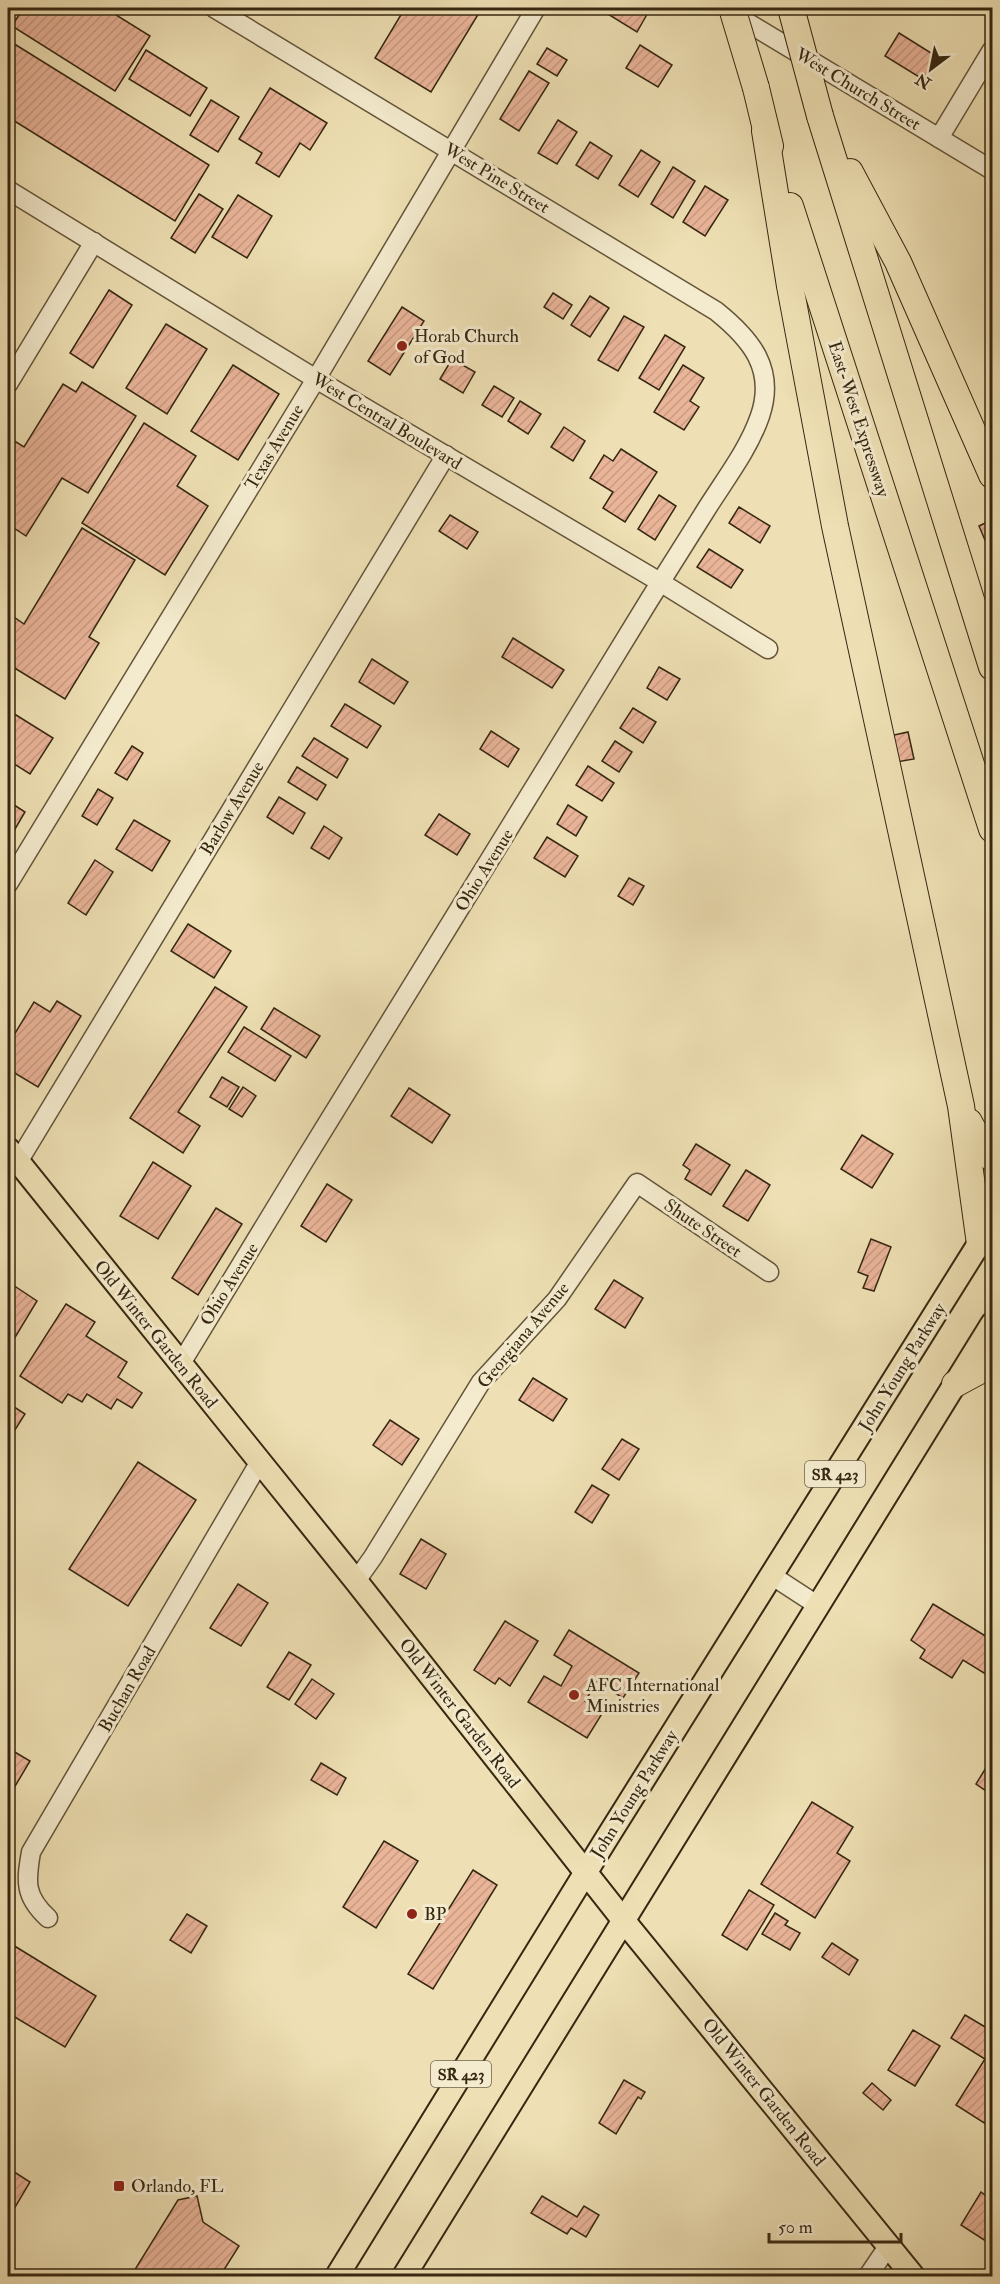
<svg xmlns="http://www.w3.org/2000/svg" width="1000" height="2284" font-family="'IM FELL Double Pica',serif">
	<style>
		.building { fill: url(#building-hatch); stroke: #362711; stroke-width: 1.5 }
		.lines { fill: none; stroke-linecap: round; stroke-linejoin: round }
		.minor-casing { stroke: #64553a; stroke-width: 21 }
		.major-casing { stroke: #362711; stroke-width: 26 }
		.highway-casing { stroke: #362711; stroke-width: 28 }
		.minor { stroke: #f4ebce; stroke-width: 18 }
		.major { stroke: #eee0b4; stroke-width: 22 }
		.highway { stroke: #eee0b4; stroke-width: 26 }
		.highway-bridge-casing { stroke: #362711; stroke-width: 28; stroke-linecap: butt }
		.highway-bridge { stroke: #eee0b4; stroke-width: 26 }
		.poi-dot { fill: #8f2418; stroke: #f4ebce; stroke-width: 2 }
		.labels { text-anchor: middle; stroke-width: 6; stroke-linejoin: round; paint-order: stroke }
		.shield { fill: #f4ebce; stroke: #6f624a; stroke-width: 1.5 }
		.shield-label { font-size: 16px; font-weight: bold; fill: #362711 }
		.street-label { font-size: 18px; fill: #362711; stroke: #f4ebce }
		.poi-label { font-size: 18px; fill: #362711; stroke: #f4ebce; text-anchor: start }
	</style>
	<defs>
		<pattern id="building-hatch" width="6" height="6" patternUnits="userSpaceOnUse" patternTransform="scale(1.5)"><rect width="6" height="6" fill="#eab499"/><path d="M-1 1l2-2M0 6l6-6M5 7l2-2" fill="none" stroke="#c99b83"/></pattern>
	</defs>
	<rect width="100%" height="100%" fill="#eee0b4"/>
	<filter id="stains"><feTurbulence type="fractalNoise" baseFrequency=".00333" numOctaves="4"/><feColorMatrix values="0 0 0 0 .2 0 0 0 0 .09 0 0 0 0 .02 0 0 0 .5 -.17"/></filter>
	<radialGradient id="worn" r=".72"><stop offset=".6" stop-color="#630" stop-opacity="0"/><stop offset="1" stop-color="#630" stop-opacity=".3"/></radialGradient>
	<!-- building -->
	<g class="building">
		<polygon points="23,8 105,8 150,36 115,91 12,26"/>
		<polygon points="405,8 482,8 431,92 375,58"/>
		<polygon points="598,8 647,8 650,9 637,32"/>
		<polygon points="899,33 939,58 924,80 885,56"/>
		<polygon points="8,40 209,165 175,221 8,117"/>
		<polygon points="640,45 672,65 658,87 626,68"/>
		<polygon points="547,48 567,60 557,76 537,64"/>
		<polygon points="146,50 207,88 190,116 129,79"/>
		<polygon points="529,71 549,83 519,131 500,119"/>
		<polygon points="270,88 327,123 310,150 300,143 279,177 256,163 262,153 239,139"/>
		<polygon points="211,100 239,117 218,152 190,135"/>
		<polygon points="558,120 577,132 557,164 538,153"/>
		<polygon points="590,142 612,156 598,179 576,165"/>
		<polygon points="641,150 660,162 638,197 619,185"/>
		<polygon points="673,167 695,181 673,218 651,204"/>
		<polygon points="705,186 728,200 705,236 683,222"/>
		<polygon points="199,194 223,209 195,253 171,238"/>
		<polygon points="238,195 272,216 247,258 212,237"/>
		<polygon points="109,290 132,305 93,368 70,353"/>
		<polygon points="553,293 572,305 563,319 544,307"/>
		<polygon points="590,296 609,308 590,337 571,325"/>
		<polygon points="402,307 424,321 390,375 368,361"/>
		<polygon points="624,316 644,327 618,371 598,360"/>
		<polygon points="166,324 207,349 167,414 126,388"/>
		<polygon points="665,335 685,347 659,390 639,378"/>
		<polygon points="452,359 475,372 463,393 440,379"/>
		<polygon points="233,365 279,394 238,460 191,431"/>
		<polygon points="683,365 704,378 690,401 699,407 684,430 654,412"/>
		<polygon points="82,382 136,416 88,493 62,478 26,536 8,524 8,449 13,440 24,447 63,384 76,392"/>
		<polygon points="494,386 514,398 502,417 482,405"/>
		<polygon points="520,401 541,414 528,434 508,421"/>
		<polygon points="144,423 196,456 177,486 208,506 165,575 82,523"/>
		<polygon points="564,427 585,441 573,461 551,447"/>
		<polygon points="621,449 657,472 625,522 603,508 613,492 590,478 604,455 613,461"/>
		<polygon points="659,495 676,506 655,540 638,529"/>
		<polygon points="739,507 770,526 760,543 729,523"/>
		<polygon points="450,515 478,532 467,549 439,531"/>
		<polygon points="992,520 992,551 990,552 979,526"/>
		<polygon points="82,528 135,560 89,637 99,643 65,699 8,664 8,647 14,636 8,632 8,613 24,624"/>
		<polygon points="709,549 743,570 731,588 697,567"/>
		<polygon points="513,638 564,670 552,688 502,657"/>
		<polygon points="372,659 408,682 394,704 359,682"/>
		<polygon points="659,667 680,679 667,700 647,688"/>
		<polygon points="345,704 381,726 367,748 331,726"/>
		<polygon points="633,708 656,722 643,743 620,728"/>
		<polygon points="8,710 53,738 30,774 8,760"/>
		<polygon points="491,731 519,749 508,767 480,749"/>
		<polygon points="908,732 914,759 891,763 885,737"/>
		<polygon points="314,738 348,759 337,778 302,756"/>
		<polygon points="615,741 632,752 619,772 602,761"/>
		<polygon points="132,746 143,753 127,780 115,773"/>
		<polygon points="588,766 614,783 602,801 576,785"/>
		<polygon points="297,767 326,785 317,800 288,782"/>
		<polygon points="98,789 113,798 97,825 82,816"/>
		<polygon points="279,797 305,813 293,834 267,817"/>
		<polygon points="8,801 25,812 8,841"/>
		<polygon points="568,805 587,817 576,836 557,824"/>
		<polygon points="439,814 470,834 457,855 425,835"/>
		<polygon points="134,820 170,841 152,871 116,849"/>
		<polygon points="324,826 342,838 329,859 311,848"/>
		<polygon points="547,837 578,856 565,877 534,858"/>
		<polygon points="95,860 113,872 86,915 68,903"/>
		<polygon points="629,878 644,886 633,905 618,896"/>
		<polygon points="188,924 231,951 214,978 171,951"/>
		<polygon points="215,987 247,1007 178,1112 200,1126 183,1153 130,1118"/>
		<polygon points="57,1001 81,1016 38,1087 8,1069 8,1038 11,1040 34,1002 50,1012"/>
		<polygon points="274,1008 320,1036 306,1058 261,1029"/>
		<polygon points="244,1027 291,1056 275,1081 228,1052"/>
		<polygon points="222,1077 239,1087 227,1107 210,1097"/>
		<polygon points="243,1087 256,1096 242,1117 229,1109"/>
		<polygon points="409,1088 450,1115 432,1143 391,1116"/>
		<polygon points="862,1135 893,1154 872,1188 841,1169"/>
		<polygon points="696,1144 730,1165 711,1195 685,1179 690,1170 683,1165"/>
		<polygon points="153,1162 191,1186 158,1239 120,1216"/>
		<polygon points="746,1170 770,1185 748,1221 723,1206"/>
		<polygon points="327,1184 352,1200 326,1242 301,1226"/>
		<polygon points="216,1208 242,1224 198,1295 172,1278"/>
		<polygon points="871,1239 891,1247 874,1291 863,1288 868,1276 858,1272"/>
		<polygon points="614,1280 643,1298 625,1328 595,1309"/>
		<polygon points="13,1285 37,1301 8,1349 8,1294"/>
		<polygon points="66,1304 95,1322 86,1336 127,1362 118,1377 142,1393 132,1408 117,1399 111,1409 87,1394 82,1402 68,1394 62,1403 20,1376"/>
		<polygon points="533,1378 567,1399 553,1421 519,1400"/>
		<polygon points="8,1403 25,1414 8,1441"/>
		<polygon points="390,1420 419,1439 402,1465 373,1445"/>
		<polygon points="622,1439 639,1449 619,1480 602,1469"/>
		<polygon points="138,1462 196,1500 128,1606 69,1569"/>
		<polygon points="592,1485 609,1495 592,1523 575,1512"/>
		<polygon points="421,1539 446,1554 426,1589 400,1574"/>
		<polygon points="238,1584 268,1603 241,1646 210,1628"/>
		<polygon points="933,1604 992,1640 992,1678 963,1660 952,1678 920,1658 925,1650 911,1640"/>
		<polygon points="505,1621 538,1641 510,1686 499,1678 495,1684 474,1670"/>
		<polygon points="569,1630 639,1673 623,1698 597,1682 585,1701 603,1712 587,1738 528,1702 544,1676 561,1686 572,1666 554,1655"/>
		<polygon points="289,1652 311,1665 289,1700 267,1687"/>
		<polygon points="312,1679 334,1694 316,1719 295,1704"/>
		<polygon points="8,1748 30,1761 8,1798"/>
		<polygon points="992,1758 992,1795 976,1784"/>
		<polygon points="321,1763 346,1778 337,1795 311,1780"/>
		<polygon points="812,1802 853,1827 837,1853 850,1861 815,1918 761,1884"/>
		<polygon points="384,1841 418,1861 376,1928 343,1907"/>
		<polygon points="473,1870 497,1885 433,1989 408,1974"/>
		<polygon points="749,1890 774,1905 747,1950 722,1935"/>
		<polygon points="775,1913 788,1921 785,1925 800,1933 790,1950 762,1934"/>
		<polygon points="187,1914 207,1926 191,1953 170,1940"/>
		<polygon points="8,1942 96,1996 65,2047 8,2013"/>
		<polygon points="832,1943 858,1960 849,1975 822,1957"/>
		<polygon points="965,2015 992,2031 992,2128 956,2105 985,2059 951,2038"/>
		<polygon points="913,2030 940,2046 915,2086 888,2070"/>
		<polygon points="624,2080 645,2092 641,2099 638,2097 616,2134 599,2123"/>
		<polygon points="872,2083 891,2100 883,2110 863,2093"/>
		<polygon points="8,2168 30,2182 8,2219"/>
		<polygon points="981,2192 992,2200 992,2245 961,2225"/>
		<polygon points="197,2196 203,2222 239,2246 220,2276 131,2276 178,2200"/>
		<polygon points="542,2196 577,2217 584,2206 599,2215 586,2237 571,2228 567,2234 531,2213"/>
	</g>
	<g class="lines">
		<defs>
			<g id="minor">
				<polyline points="730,12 992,170"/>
				<polyline points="939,138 992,50"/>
				<polyline points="8,190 316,379 660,582 768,649"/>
				<polyline points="8,384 94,242"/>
				<polyline points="8,884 316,379 536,8"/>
				<polyline points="18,1162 446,455"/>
				<path d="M180 1365C317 1138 457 913 596 687 631 629 667 571 704 513 723 482 748 451 760 416 776 369 751 339 716 311L214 8"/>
				<polyline points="771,1575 817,1605"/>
				<polyline points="356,1581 373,1557 481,1382 557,1299 637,1183 769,1272"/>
				<path d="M48 1918C24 1896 26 1881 31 1852L259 1463"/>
				<polyline points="868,2276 889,2245"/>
			</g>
			<g id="major">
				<polyline points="8,1149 356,1581 624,1921 913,2276"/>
				<polyline points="337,2276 605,1841 992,1223"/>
				<polyline points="404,2276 992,1324"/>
			</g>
			<g id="highway">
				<polyline points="756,88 770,146"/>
				<polyline points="820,116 992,667"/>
				<polyline points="765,131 790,286 835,526 961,1106 980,1244"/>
				<polyline points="850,172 898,262 992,475"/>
				<polyline points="790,206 992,829"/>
				<polyline points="969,1122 984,1149 992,1158"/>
				<polyline points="955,1384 992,1364"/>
			</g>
		</defs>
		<!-- minor casing -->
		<use href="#minor" class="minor-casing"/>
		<!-- major casing -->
		<use href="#major" class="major-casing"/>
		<!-- highway casing -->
		<use href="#highway" class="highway-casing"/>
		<!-- minor -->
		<use href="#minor" class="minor"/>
		<!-- major -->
		<use href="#major" class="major"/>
		<!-- highway -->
		<use href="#highway" class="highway"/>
		<defs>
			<g id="highway-bridge">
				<polyline points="732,8 756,88"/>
				<polyline points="791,8 820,116"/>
			</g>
		</defs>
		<!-- highway-bridge casing -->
		<use href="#highway-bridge" class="highway-bridge-casing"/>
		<!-- highway-bridge -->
		<use href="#highway-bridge" class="highway-bridge"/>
	</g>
	<!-- markers -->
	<g class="poi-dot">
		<circle cx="402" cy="346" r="6"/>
		<circle cx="574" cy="1695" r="6"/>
		<circle cx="412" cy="1914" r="6"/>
		<rect x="113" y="2180" width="12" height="12" rx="3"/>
	</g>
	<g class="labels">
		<!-- shield labels -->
		<g class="shield">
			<rect x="805" y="1461" width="60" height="26" rx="4.5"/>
			<rect x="431" y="2061" width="60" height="26" rx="4.5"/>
		</g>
		<g class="shield-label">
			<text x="835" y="1480">SR 423</text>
			<text x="461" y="2080">SR 423</text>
		</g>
		<!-- street labels -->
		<g class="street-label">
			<text transform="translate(858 89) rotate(31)" y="6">West Church Street</text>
			<text transform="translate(497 178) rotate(31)" y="6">West Pine Street</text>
			<text transform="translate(859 419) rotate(72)" y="6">East-West Expressway</text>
			<text transform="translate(387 421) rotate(31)" y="6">West Central Boulevard</text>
			<text transform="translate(274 447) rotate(-59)" y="6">Texas Avenue</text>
			<text transform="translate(232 808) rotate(-59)" y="6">Barlow Avenue</text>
			<text transform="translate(484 870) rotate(-58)" y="6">Ohio Avenue</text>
			<text transform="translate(703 1228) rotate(34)" y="6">Shute Street</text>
			<text transform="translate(229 1284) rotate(-58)" y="6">Ohio Avenue</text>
			<text transform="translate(156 1334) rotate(51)" y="6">Old Winter Garden Road</text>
			<text transform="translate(523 1335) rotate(-50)" y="6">Georgiana Avenue</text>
			<text transform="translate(902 1367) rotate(-58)" y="6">John Young Parkway</text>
			<text transform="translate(127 1689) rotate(-60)" y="6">Buchan Road</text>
			<text transform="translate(460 1713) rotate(52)" y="6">Old Winter Garden Road</text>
			<text transform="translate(634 1794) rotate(-58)" y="6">John Young Parkway</text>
			<text transform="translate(764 2092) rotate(51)" y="6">Old Winter Garden Road</text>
		</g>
		<!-- poi labels -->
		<g class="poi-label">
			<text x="414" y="342">Horab Church<tspan x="414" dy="21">of God</tspan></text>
			<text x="586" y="1691">AFC International<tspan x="586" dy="21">Ministries</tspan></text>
			<text x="424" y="1920">BP</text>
			<text x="131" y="2192">Orlando, FL</text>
		</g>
	</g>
	<!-- margin -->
	<rect width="1000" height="2284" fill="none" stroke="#eee0b4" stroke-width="30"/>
	<rect x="9" y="9" width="982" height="2266" fill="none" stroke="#362711" stroke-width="3"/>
	<rect x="15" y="15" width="970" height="2254" fill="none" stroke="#362711" stroke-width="1.5"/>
	<!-- north arrow -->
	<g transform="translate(931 69) rotate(212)" stroke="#f4ebce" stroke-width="4.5" paint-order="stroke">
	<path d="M0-4.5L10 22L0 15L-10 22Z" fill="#362711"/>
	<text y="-9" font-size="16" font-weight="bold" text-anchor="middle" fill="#362711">N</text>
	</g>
	<!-- scale -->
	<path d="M769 2233v9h132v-9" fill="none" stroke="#362711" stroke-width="3"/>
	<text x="778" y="2233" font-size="18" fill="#362711" stroke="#f4ebce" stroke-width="4.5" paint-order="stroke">50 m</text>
	<rect width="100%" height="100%" filter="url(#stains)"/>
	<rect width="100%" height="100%" fill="url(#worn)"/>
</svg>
